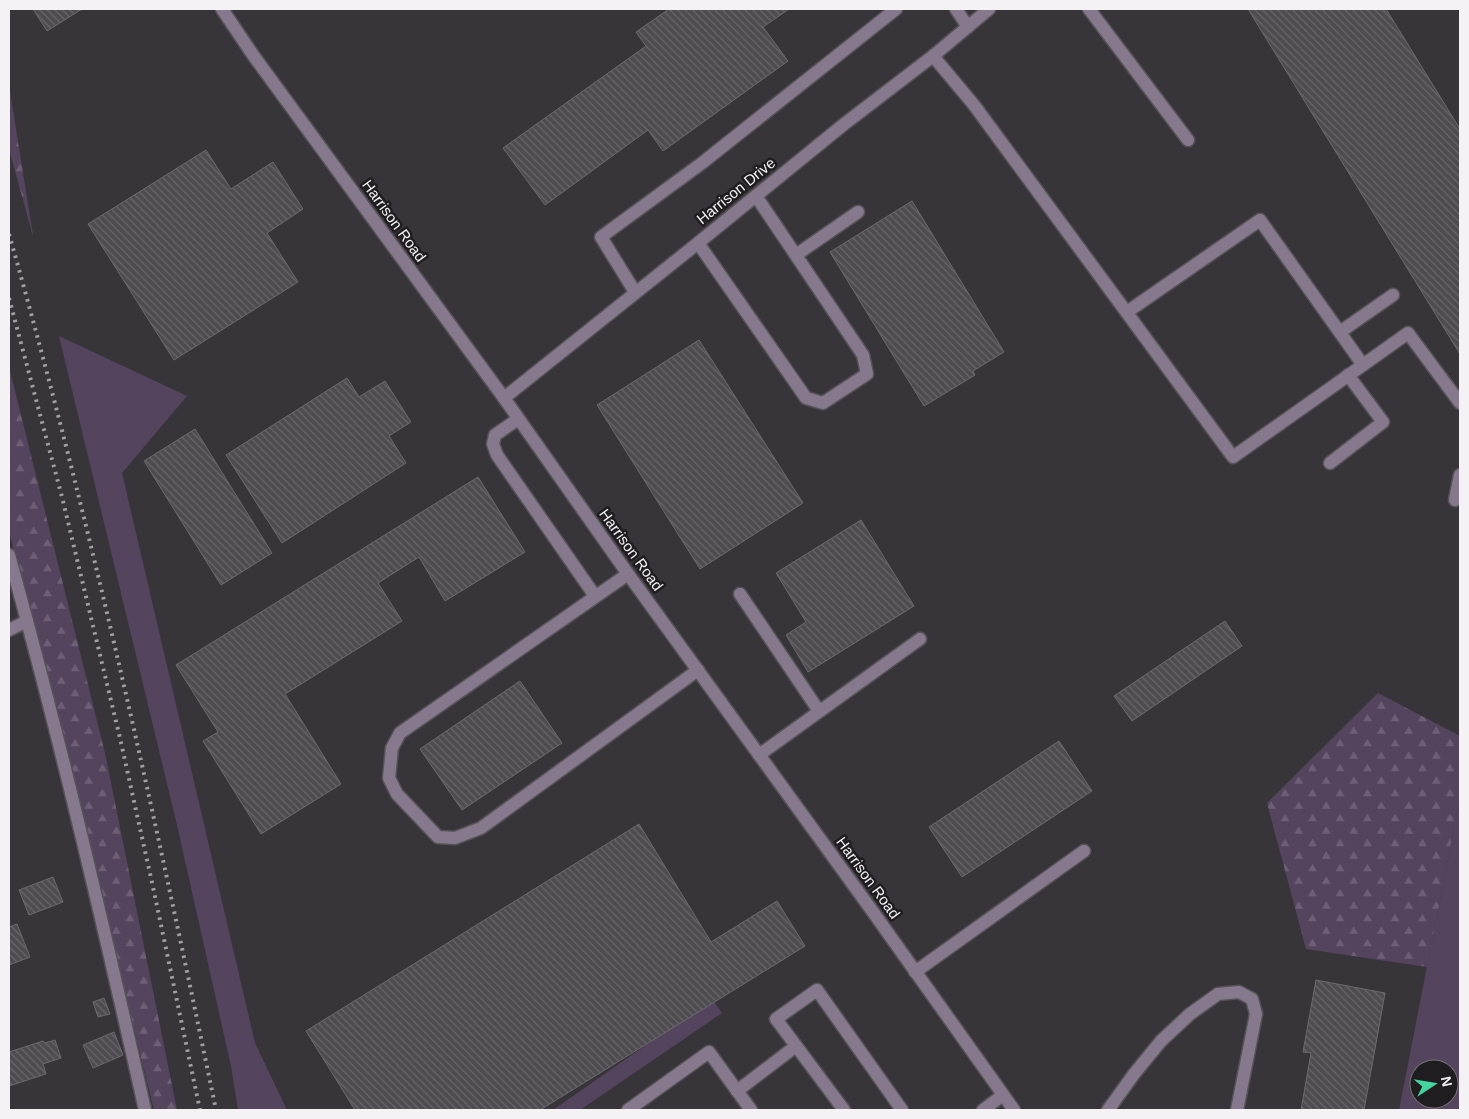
<svg xmlns="http://www.w3.org/2000/svg" width="1469" height="1119" font-family="Helvetica,sans-serif">
	<style>
		.grass { fill: #55445e; fill-rule: evenodd }
		.forest { fill: url(#forest-firs) }
		.building { fill: url(#building-back-hatch); stroke: #6d6a6f }
		.lines { fill: none; stroke-linecap: round; stroke-linejoin: round }
		.minor-casing { stroke: #565358; stroke-width: 15 }
		.minor { stroke: #87798d; stroke-width: 12 }
		.rail { stroke: #a2a0a3; stroke-width: 4; stroke-dasharray: 2.5 5; stroke-linecap: butt }
		.labels { text-anchor: middle; stroke-width: 5; stroke-linejoin: round; paint-order: stroke }
		.street-label { font-size: 15px; fill: #f4f2f5; stroke: #1f1d1f }
	</style>
	<defs>
		<pattern id="forest-firs" width="22" height="20" patternUnits="userSpaceOnUse" patternTransform="scale(1.25)"><rect width="22" height="20" fill="#55445e"/><path d="M5 1l3.5 6h-7zM16 11l3.5 6h-7z" fill="#6e5f76"/></pattern>
		<pattern id="building-back-hatch" width="6" height="6" patternUnits="userSpaceOnUse" patternTransform="scale(1.25)"><rect width="6" height="6" fill="#4f4c51"/><path d="M-1 5l2 2M0 0l6 6M5-1l2 2" fill="none" stroke="#69666b"/></pattern>
	</defs>
	<rect width="100%" height="100%" fill="#38353a"/>
	<!-- grass -->
	<g class="grass">
		<polygon points="59,336 187,396 122,473 255,1043 287,1110 238,1110 231,1066 177,825"/>
		<path d="M1460 797V1110H1399ZM1419 1069H1449V1099H1419Z"/>
		<polygon points="712,999 722,1013 580,1110 553,1110"/>
	</g>
	<!-- forest -->
	<g class="forest">
		<polygon points="9,85 33,236 9,149"/>
		<polygon points="9,367 105,753 177,1110 154,1110 79,805 9,531"/>
		<polygon points="1378,693 1460,736 1460,797 1427,967 1306,949 1267,803"/>
	</g>
	<!-- building -->
	<g class="building">
		<polygon points="33,9 82,9 47,31"/>
		<polygon points="669,9 789,9 763,27 788,61 663,151 648,130 545,205 503,148 646,46 636,32"/>
		<polygon points="1248,9 1386,9 1460,129 1460,354"/>
		<polygon points="206,150 231,189 273,162 303,209 267,233 298,282 174,360 88,224"/>
		<polygon points="912,201 1004,352 973,371 975,375 924,406 830,252"/>
		<polygon points="699,340 803,503 700,569 597,405"/>
		<polygon points="347,378 359,397 385,381 411,422 389,436 406,463 282,543 226,455"/>
		<polygon points="195,429 272,553 221,585 144,461"/>
		<polygon points="478,477 525,552 445,601 419,557 378,583 402,621 285,694 341,784 261,834 203,741 218,732 176,665"/>
		<polygon points="861,520 914,606 808,672 786,635 806,622 776,573"/>
		<polygon points="1225,621 1242,646 1132,721 1114,696"/>
		<polygon points="520,681 562,743 462,810 420,749"/>
		<polygon points="1059,741 1092,791 962,877 929,827"/>
		<polygon points="639,824 711,942 777,901 805,946 540,1110 355,1110 306,1031"/>
		<polygon points="53,877 63,902 29,915 19,890"/>
		<polygon points="17,924 30,957 9,965 9,927"/>
		<polygon points="1316,980 1385,993 1364,1110 1301,1110 1311,1053 1303,1052"/>
		<polygon points="104,998 110,1014 98,1017 93,1002"/>
		<polygon points="114,1032 123,1055 93,1068 83,1045"/>
		<polygon points="55,1040 61,1058 43,1064 46,1074 9,1086 9,1052 43,1041 45,1043"/>
	</g>
	<g class="lines">
		<defs>
			<g id="minor">
				<polyline points="222,9 253,55 504,398 628,574 873,912 1014,1110"/>
				<polyline points="956,9 968,27"/>
				<polyline points="1089,9 1188,140"/>
				<polyline points="933,56 974,105 1233,457 1363,365"/>
				<polyline points="698,243 806,398 823,403 867,374 863,355 756,196"/>
				<polyline points="796,255 858,212"/>
				<polyline points="635,292 601,237 702,163 896,9"/>
				<polyline points="1127,312 1260,220 1363,365 1408,333 1460,403"/>
				<polyline points="1340,332 1393,295"/>
				<polyline points="504,398 698,243 843,125 933,56 989,9"/>
				<polyline points="518,419 495,435 493,444 497,455 595,596"/>
				<polyline points="1330,463 1383,422 1348,375"/>
				<polyline points="1455,500 1460,475"/>
				<path d="M9 555C60 738 103 924 145 1110"/>
				<polyline points="628,574 400,733 392,748 389,778 397,794 438,837 455,838 481,828 698,670"/>
				<polyline points="740,594 819,711"/>
				<polyline points="9,630 27,621"/>
				<polyline points="759,755 920,639"/>
				<polyline points="915,972 1084,851"/>
				<polyline points="737,1091 796,1046"/>
				<polyline points="628,1110 709,1052 751,1110"/>
				<polyline points="844,1110 776,1019 817,990 902,1110"/>
				<polyline points="983,1110 1003,1095"/>
				<polyline points="1108,1110 1134,1074 1161,1041 1190,1014 1218,994 1239,992 1252,999 1256,1014 1237,1110"/>
			</g>
		</defs>
		<!-- minor casing -->
		<use href="#minor" class="minor-casing"/>
		<!-- minor -->
		<use href="#minor" class="minor"/>
		<!-- rail -->
		<g class="rail">
			<path d="M9 234C91 523 155 816 216 1110"/>
			<polyline points="9,298 62,497 120,738 153,887 200,1110"/>
		</g>
	</g>
	<g class="labels">
		<!-- street labels -->
		<g class="street-label">
			<text transform="translate(736 191) rotate(-39)" y="5">Harrison Drive</text>
			<text transform="translate(394 221) rotate(54)" y="5">Harrison Road</text>
			<text transform="translate(631 550) rotate(54)" y="5">Harrison Road</text>
			<text transform="translate(868 878) rotate(54)" y="5">Harrison Road</text>
		</g>
	</g>
	<!-- border -->
	<rect width="1469" height="1119" fill="none" stroke="#f4f2f5" stroke-width="20"/>
	<!-- north arrow -->
	<g transform="translate(1434 1084) rotate(78)"><circle r="24" fill="#1f1d1f" stroke="#747275"/>
	<path d="M0-4L9 19L0 12L-9 19Z" fill="#44d49f"/>
	<text y="-8" font-size="14" font-weight="bold" text-anchor="middle" fill="#f4f2f5">N</text>
	</g>
</svg>
